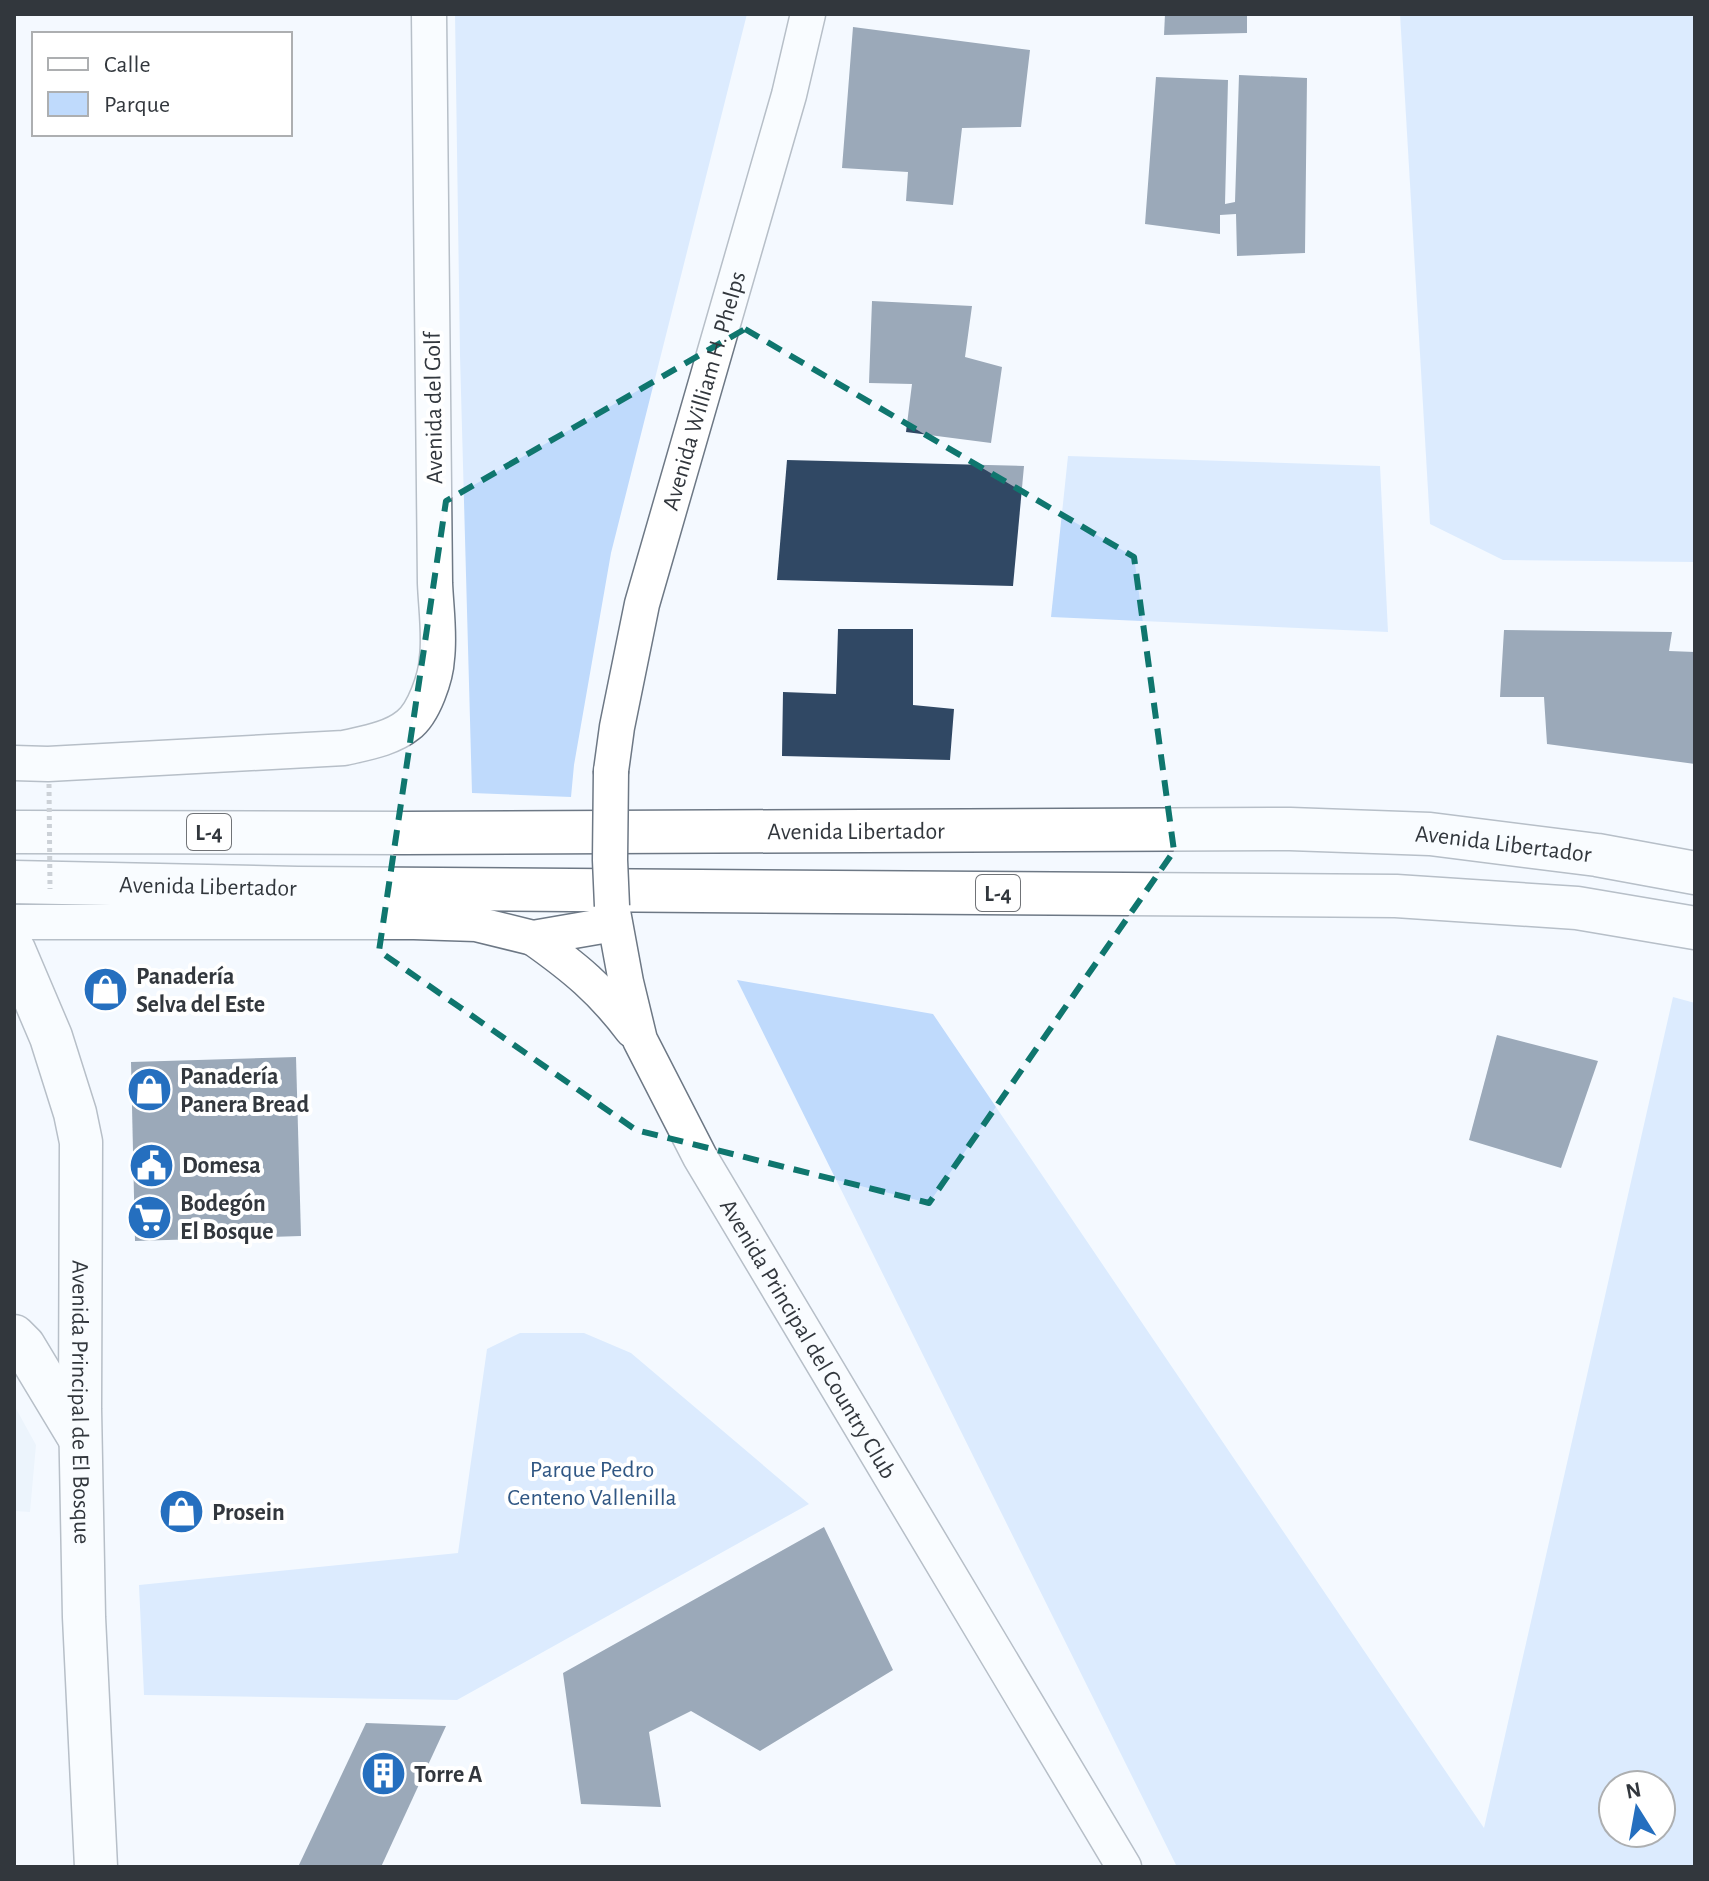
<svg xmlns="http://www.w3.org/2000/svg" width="1709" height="1881" font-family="'Alegreya Sans',sans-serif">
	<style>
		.built { fill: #e2edf9 }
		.green { fill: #bfdafc; fill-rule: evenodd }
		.building { fill: #304864 }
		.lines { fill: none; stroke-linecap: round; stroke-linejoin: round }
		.minor-casing { stroke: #6d7885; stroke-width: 37 }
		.major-casing { stroke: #6d7885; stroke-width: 45 }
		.minor { stroke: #fff; stroke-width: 34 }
		.major { stroke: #fff; stroke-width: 42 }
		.minor-bridge-casing { stroke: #6d7885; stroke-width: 37; stroke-linecap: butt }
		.path-bridge { stroke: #9ca1a7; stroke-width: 5; stroke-dasharray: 4 4; stroke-linecap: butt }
		.minor-bridge { stroke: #fff; stroke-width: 34 }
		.marked { fill: none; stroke: #0f766e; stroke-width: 6; stroke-dasharray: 16 10; stroke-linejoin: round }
		.labels { text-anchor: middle; stroke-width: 8; stroke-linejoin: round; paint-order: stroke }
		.shield { fill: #fff; stroke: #707377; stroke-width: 2 }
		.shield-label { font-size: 22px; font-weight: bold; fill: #32373d }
		.street-label { font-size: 24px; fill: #32373d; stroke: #fff }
		.poi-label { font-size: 24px; font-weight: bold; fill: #32373d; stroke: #fff; text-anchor: start }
		.park-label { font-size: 24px; fill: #305784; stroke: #fff }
	</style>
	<rect width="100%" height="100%" fill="#f4f9ff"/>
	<!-- built -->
	<polygon class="built" points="14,1405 36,1445 30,1512 14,1511"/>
	<!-- green -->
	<g class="green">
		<polygon points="455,14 747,14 611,553 574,765 571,797 472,793 460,356"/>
		<polygon points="1400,14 1695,14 1695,562 1503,560 1430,524"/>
		<polygon points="1068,456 1380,466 1388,632 1051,617"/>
		<path d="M737 980 933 1014 1484 1828 1673 997 1695 1003V1867H1177ZM1661 1785V1833H1613V1785Z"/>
		<polygon points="520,1333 584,1333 631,1353 809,1504 457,1700 144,1695 139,1585 458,1553 487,1349"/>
	</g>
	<!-- building -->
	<g class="building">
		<polygon points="1165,14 1247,14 1247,33 1164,35"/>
		<polygon points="853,27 1030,50 1021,127 962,128 953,205 906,201 908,172 842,168"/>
		<polygon points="1239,75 1307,78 1305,253 1237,256 1236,214 1220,215 1220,234 1145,224 1156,77 1228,80 1225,204 1235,202"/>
		<polygon points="872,301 972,306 965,357 1002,367 991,443 906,432 912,384 869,383"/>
		<polygon points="787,460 1024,466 1013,586 777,580"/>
		<polygon points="838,629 913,629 913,705 954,709 950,760 782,756 783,692 836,694"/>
		<polygon points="1504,630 1672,632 1669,651 1695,652 1695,764 1547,744 1544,697 1500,697"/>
		<polygon points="1497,1035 1598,1061 1561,1168 1469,1140"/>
		<polygon points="296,1057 301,1236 135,1241 131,1062"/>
		<polygon points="824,1527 893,1670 760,1751 691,1711 649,1732 661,1807 581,1804 563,1673"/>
		<polygon points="366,1723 446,1726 381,1867 298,1867"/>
	</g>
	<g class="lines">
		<defs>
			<g id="minor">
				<path d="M14 763 48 764 344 748C365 743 391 739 408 725 424 713 436 677 437 658 440 634 436 608 435 583L429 14"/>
				<path id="s1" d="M611 771 617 727 642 604 789 95 808 14"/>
				<path id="s2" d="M612 906 626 982 640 1040 700 1157 1124 1867"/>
				<polyline points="14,922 414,922 476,924 533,938 614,924"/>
				<path d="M533 938C574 967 602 990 632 1030"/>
			</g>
			<g id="major">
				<path id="s3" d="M14 832 404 833 1290 829 1430 834 1597 855 1695 873"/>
				<path id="s4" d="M14 882 298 888 1396 896 1577 908 1695 928"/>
				<path id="s5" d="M14 950 51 1037 75 1113 81 1142 80 1409 84 1617 96 1867"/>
				<polyline points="14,1336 24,1346 80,1439"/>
			</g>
		</defs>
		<!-- minor casing -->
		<use href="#minor" class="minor-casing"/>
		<!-- major casing -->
		<use href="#major" class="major-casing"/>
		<!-- minor -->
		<use href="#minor" class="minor"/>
		<!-- major -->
		<use href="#major" class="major"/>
		<defs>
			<polyline id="minor-bridge" points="611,771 610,860 612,906"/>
		</defs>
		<!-- minor-bridge casing -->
		<use href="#minor-bridge" class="minor-bridge-casing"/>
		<!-- path-bridge -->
		<polyline class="path-bridge" points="49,784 50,889"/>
		<!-- minor-bridge -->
		<use href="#minor-bridge" class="minor-bridge"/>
	</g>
	<!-- marked area -->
	<path d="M0 0H1709V1881H0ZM745 329 1134 557 1174 851 929 1203 636 1130 379 951 446 501Z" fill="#f4f9ff" fill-opacity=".55" fill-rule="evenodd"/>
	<path class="marked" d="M745 329 1134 557 1174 851 929 1203 636 1130 379 951 446 501Z"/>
	<!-- icons -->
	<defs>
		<symbol id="shop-disc" viewBox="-11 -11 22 22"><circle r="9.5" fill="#256fbf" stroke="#fff"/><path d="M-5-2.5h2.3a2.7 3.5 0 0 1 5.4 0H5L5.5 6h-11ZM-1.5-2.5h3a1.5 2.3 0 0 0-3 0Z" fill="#fff"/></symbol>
		<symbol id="civic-disc" viewBox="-11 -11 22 22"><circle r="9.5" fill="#256fbf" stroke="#fff"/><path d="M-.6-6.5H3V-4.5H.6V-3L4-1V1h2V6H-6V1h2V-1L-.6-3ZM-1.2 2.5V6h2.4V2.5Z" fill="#fff"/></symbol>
		<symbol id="supermarket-disc" viewBox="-11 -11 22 22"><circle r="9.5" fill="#256fbf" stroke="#fff"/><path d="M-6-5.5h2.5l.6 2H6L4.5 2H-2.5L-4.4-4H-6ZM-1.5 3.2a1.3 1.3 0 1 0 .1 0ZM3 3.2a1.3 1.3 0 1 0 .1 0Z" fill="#fff"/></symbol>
		<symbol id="building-disc" viewBox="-11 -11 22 22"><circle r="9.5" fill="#256fbf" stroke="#fff"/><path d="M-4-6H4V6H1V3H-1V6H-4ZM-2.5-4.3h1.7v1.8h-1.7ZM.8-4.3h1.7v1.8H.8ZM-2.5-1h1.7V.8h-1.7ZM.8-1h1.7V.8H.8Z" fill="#fff"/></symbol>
	</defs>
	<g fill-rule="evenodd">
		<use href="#shop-disc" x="80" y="964" width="51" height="51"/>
		<use href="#shop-disc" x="124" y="1064" width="51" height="51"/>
		<use href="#civic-disc" x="126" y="1140" width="51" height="51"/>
		<use href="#supermarket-disc" x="124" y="1192" width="51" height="51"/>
		<use href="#shop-disc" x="156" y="1486" width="51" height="51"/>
		<use href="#building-disc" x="358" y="1748" width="51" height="51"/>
	</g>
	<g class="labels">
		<!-- shield labels -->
		<g class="shield">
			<rect x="187" y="814" width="44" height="36" rx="6"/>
			<rect x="976" y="875" width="44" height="36" rx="6"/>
		</g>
		<g class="shield-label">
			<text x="209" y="840">L-4</text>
			<text x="998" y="901">L-4</text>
		</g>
		<!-- street labels -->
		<g class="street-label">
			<text dy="8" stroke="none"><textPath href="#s1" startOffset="392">Avenida William H. Phelps</textPath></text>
			<text transform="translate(433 408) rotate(-91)" y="8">Avenida del Golf</text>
			<text dy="8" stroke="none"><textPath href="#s3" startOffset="842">Avenida Libertador</textPath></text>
			<text dy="8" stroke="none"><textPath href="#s3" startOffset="1490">Avenida Libertador</textPath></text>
			<text dy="8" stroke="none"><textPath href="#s4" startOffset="194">Avenida Libertador</textPath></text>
			<text dy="8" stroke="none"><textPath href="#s2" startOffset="480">Avenida Principal del Country Club</textPath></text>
			<text dy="8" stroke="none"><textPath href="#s5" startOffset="464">Avenida Principal de El Bosque</textPath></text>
		</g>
		<!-- poi labels -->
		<g class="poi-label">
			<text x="136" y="984">Panadería<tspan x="136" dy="28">Selva del Este</tspan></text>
			<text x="180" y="1084">Panadería<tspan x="180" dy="28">Panera Bread</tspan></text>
			<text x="182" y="1173">Domesa</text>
			<text x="180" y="1211">Bodegón<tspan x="180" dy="28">El Bosque</tspan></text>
			<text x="212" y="1520">Prosein</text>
			<text x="414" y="1782">Torre A</text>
		</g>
		<!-- park labels -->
		<g class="park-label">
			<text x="592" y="1477">Parque Pedro<tspan x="592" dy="28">Centeno Vallenilla</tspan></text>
		</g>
	</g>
	<!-- border -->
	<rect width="1709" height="1881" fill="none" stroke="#32373d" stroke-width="32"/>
	<!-- legend -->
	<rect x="32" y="32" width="260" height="104" fill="#ffffff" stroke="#adafb1" stroke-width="2"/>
	<rect x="48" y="58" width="40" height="12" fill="#ffffff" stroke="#adafb1" stroke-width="2"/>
	<text x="104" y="72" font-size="24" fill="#32373d">Calle</text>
	<rect x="48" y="92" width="40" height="24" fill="#bfdafc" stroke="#adafb1" stroke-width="2"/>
	<text x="104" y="112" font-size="24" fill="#32373d">Parque</text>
	<!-- north arrow -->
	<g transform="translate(1637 1809) rotate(349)"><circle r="38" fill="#ffffff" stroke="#adafb1" stroke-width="2"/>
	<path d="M0-6L14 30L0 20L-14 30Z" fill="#256fbf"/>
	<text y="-12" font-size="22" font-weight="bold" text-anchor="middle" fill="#32373d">N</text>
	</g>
</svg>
